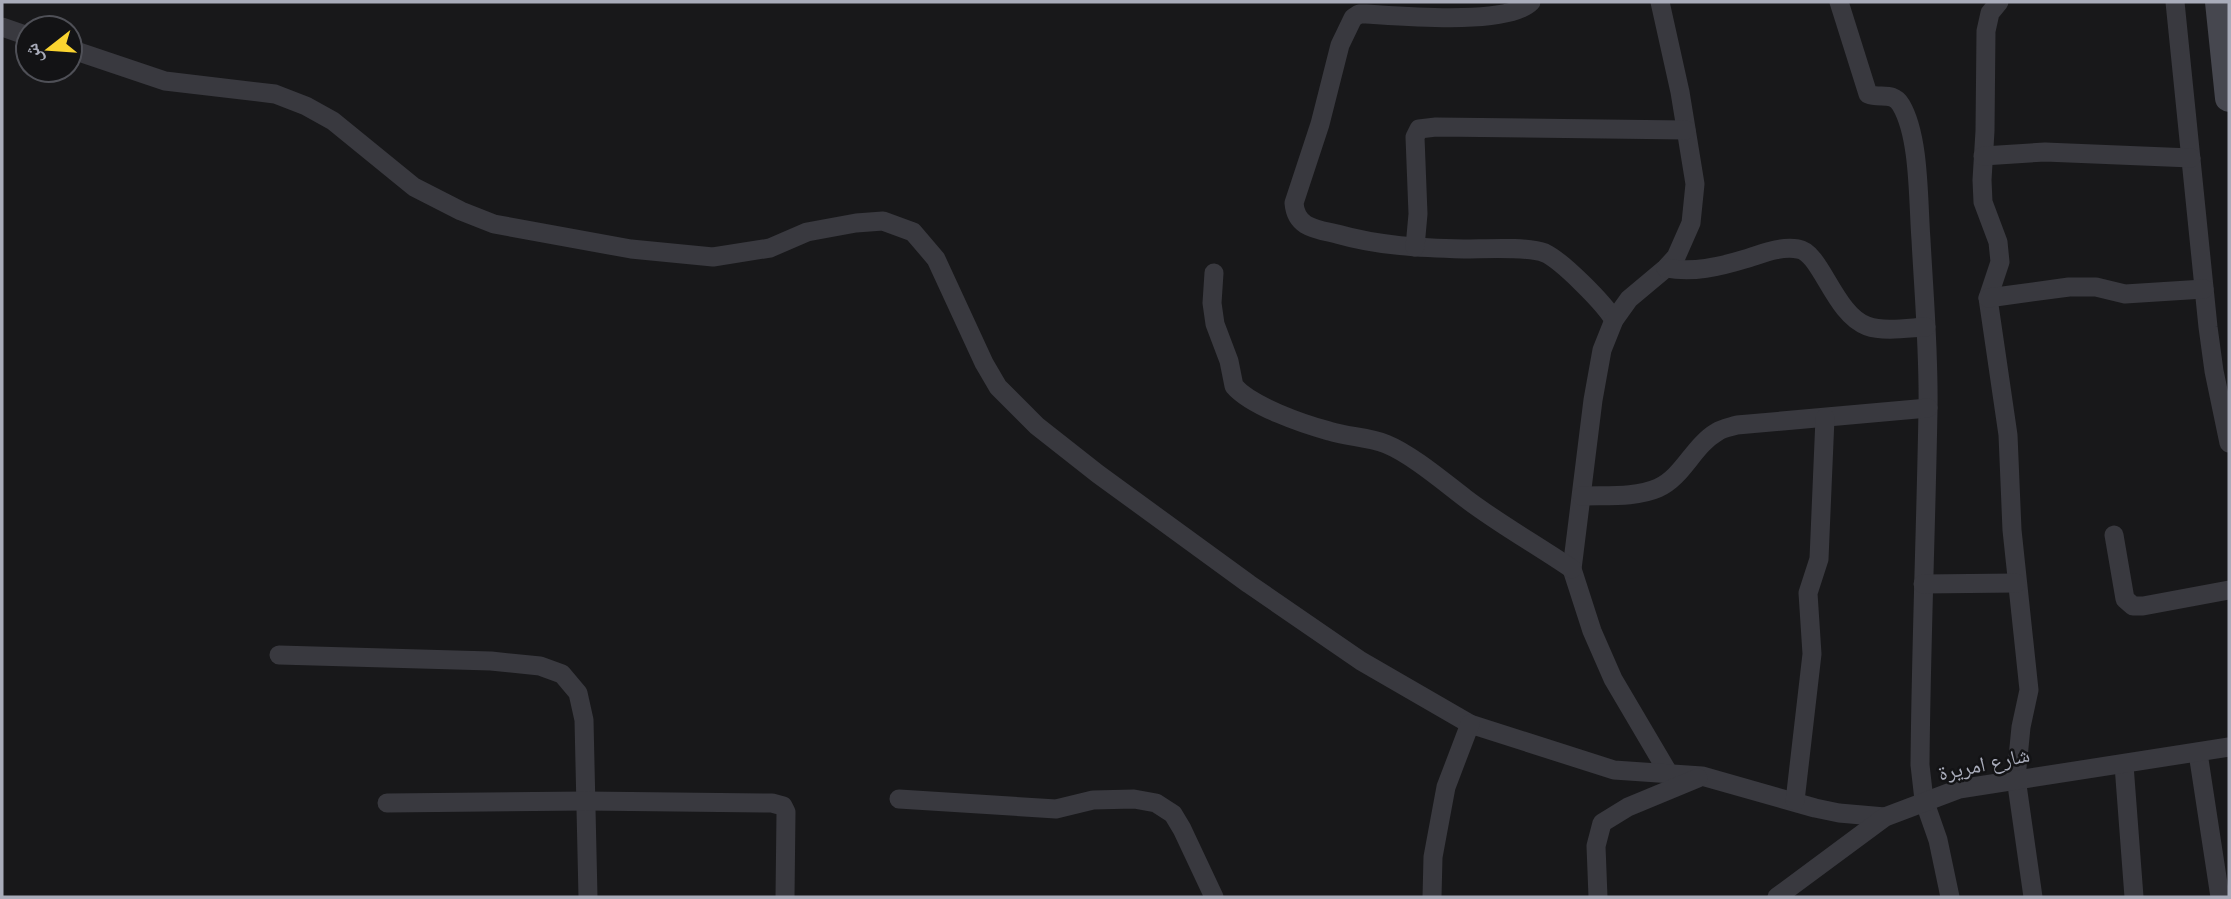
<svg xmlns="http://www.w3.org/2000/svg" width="2231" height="899" font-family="'Noto Sans','Noto Naskh Arabic',sans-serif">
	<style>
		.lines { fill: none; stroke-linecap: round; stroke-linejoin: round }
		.street { stroke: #39393f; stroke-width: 19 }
		.secondary { stroke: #46474f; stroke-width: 28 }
		.labels { text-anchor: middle; stroke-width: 5; stroke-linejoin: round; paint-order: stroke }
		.street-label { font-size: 21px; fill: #a9acba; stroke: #131315 }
	</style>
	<rect width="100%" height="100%" fill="#18181a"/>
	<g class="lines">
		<!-- street -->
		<g class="street">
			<path d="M1531 2C1508 26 1400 16 1366 14H1359L1353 18 1340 45 1320 124 1294 203C1296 228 1316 229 1337 234 1379 246 1421 248 1464 249 1485 249 1526 246 1545 253 1562 261 1604 303 1614 320"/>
			<polyline points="1660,2 1680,92 1695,184 1691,223 1676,257 1666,268 1629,299 1614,320 1602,350 1593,400 1572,569 1592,631 1613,679 1669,774"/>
			<path d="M1839 2 1868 94C1880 99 1893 91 1901 105 1920 137 1918 202 1921 240 1924 296 1929 353 1928 409 1926 528 1921 646 1920 765L1924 800 1938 840 1950 897"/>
			<polyline points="1999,2 1990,13 1986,31 1985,131 1982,180 1983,202 1998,242 2000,262 1988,298 2008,435 2012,530 2029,690 2021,727 2016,778 2033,897"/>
			<polyline points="2175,2 2208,327 2214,371 2229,443"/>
			<polyline points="2,27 28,36"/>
			<polyline points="70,49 165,81 275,94 306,106 333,121 414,187 461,211 494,224 631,249 713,257 770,248 807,232 856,223 883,221 913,232 936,259 984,363 998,387 1037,426 1098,474 1249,584 1361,661 1470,724 1614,770 1702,776 1815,808 1839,813 1885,817"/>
			<polyline points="1983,156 2045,152 2191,158"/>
			<polyline points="1415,247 1418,214 1415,137 1419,129 1436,127 1686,130"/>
			<path d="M1666 268C1693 273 1719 267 1745 259 1762 254 1779 246 1798 249 1821 252 1834 314 1867 326 1884 332 1908 328 1926 327"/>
			<path d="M1214 273 1212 303 1215 324 1229 361 1234 386C1251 406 1303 424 1329 431 1348 437 1368 437 1386 444 1411 454 1444 482 1465 498 1499 524 1537 545 1572 569"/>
			<polyline points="1988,298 2069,287 2096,287 2125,294 2204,289"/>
			<path d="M1582 496C1606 495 1635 498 1658 488 1683 477 1693 446 1717 432 1723 428 1731 427 1737 425L1928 408"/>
			<polyline points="2114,535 2125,599 2133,606 2143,606 2229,590"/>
			<polyline points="1923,584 2016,583"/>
			<polyline points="279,655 491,661 540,666 562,674 578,693 584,720 588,897"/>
			<polyline points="2198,753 2220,897"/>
			<polyline points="2124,765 2134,897"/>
			<polyline points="899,799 1056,809 1093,800 1134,799 1156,803 1173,814 1182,829 1214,897"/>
			<polyline points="1795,801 1812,654 1808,593 1819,559 1825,418"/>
			<polyline points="387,803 586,801 772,803 783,806 786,812 785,897"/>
			<polyline points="1432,897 1433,857 1446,787 1470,724"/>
			<polyline points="1598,897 1596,846 1602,823 1628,807 1698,778"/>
			<polyline points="1777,897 1885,817 1959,789 2229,747"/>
		</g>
		<!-- secondary -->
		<polyline class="secondary" points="2219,2 2229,98"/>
	</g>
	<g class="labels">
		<!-- street labels -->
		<g class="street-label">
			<text transform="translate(1984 764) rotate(-12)" y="7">شارع امريرة</text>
		</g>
	</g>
	<!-- border -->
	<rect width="2231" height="899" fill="none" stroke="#a9acba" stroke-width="7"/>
	<!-- north arrow -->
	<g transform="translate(49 49) rotate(253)"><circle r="33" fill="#131315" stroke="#4f5057" stroke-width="2"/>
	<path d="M0-5L12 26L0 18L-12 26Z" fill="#fad430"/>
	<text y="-10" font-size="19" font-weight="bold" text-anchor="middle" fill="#a9acba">ش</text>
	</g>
</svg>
